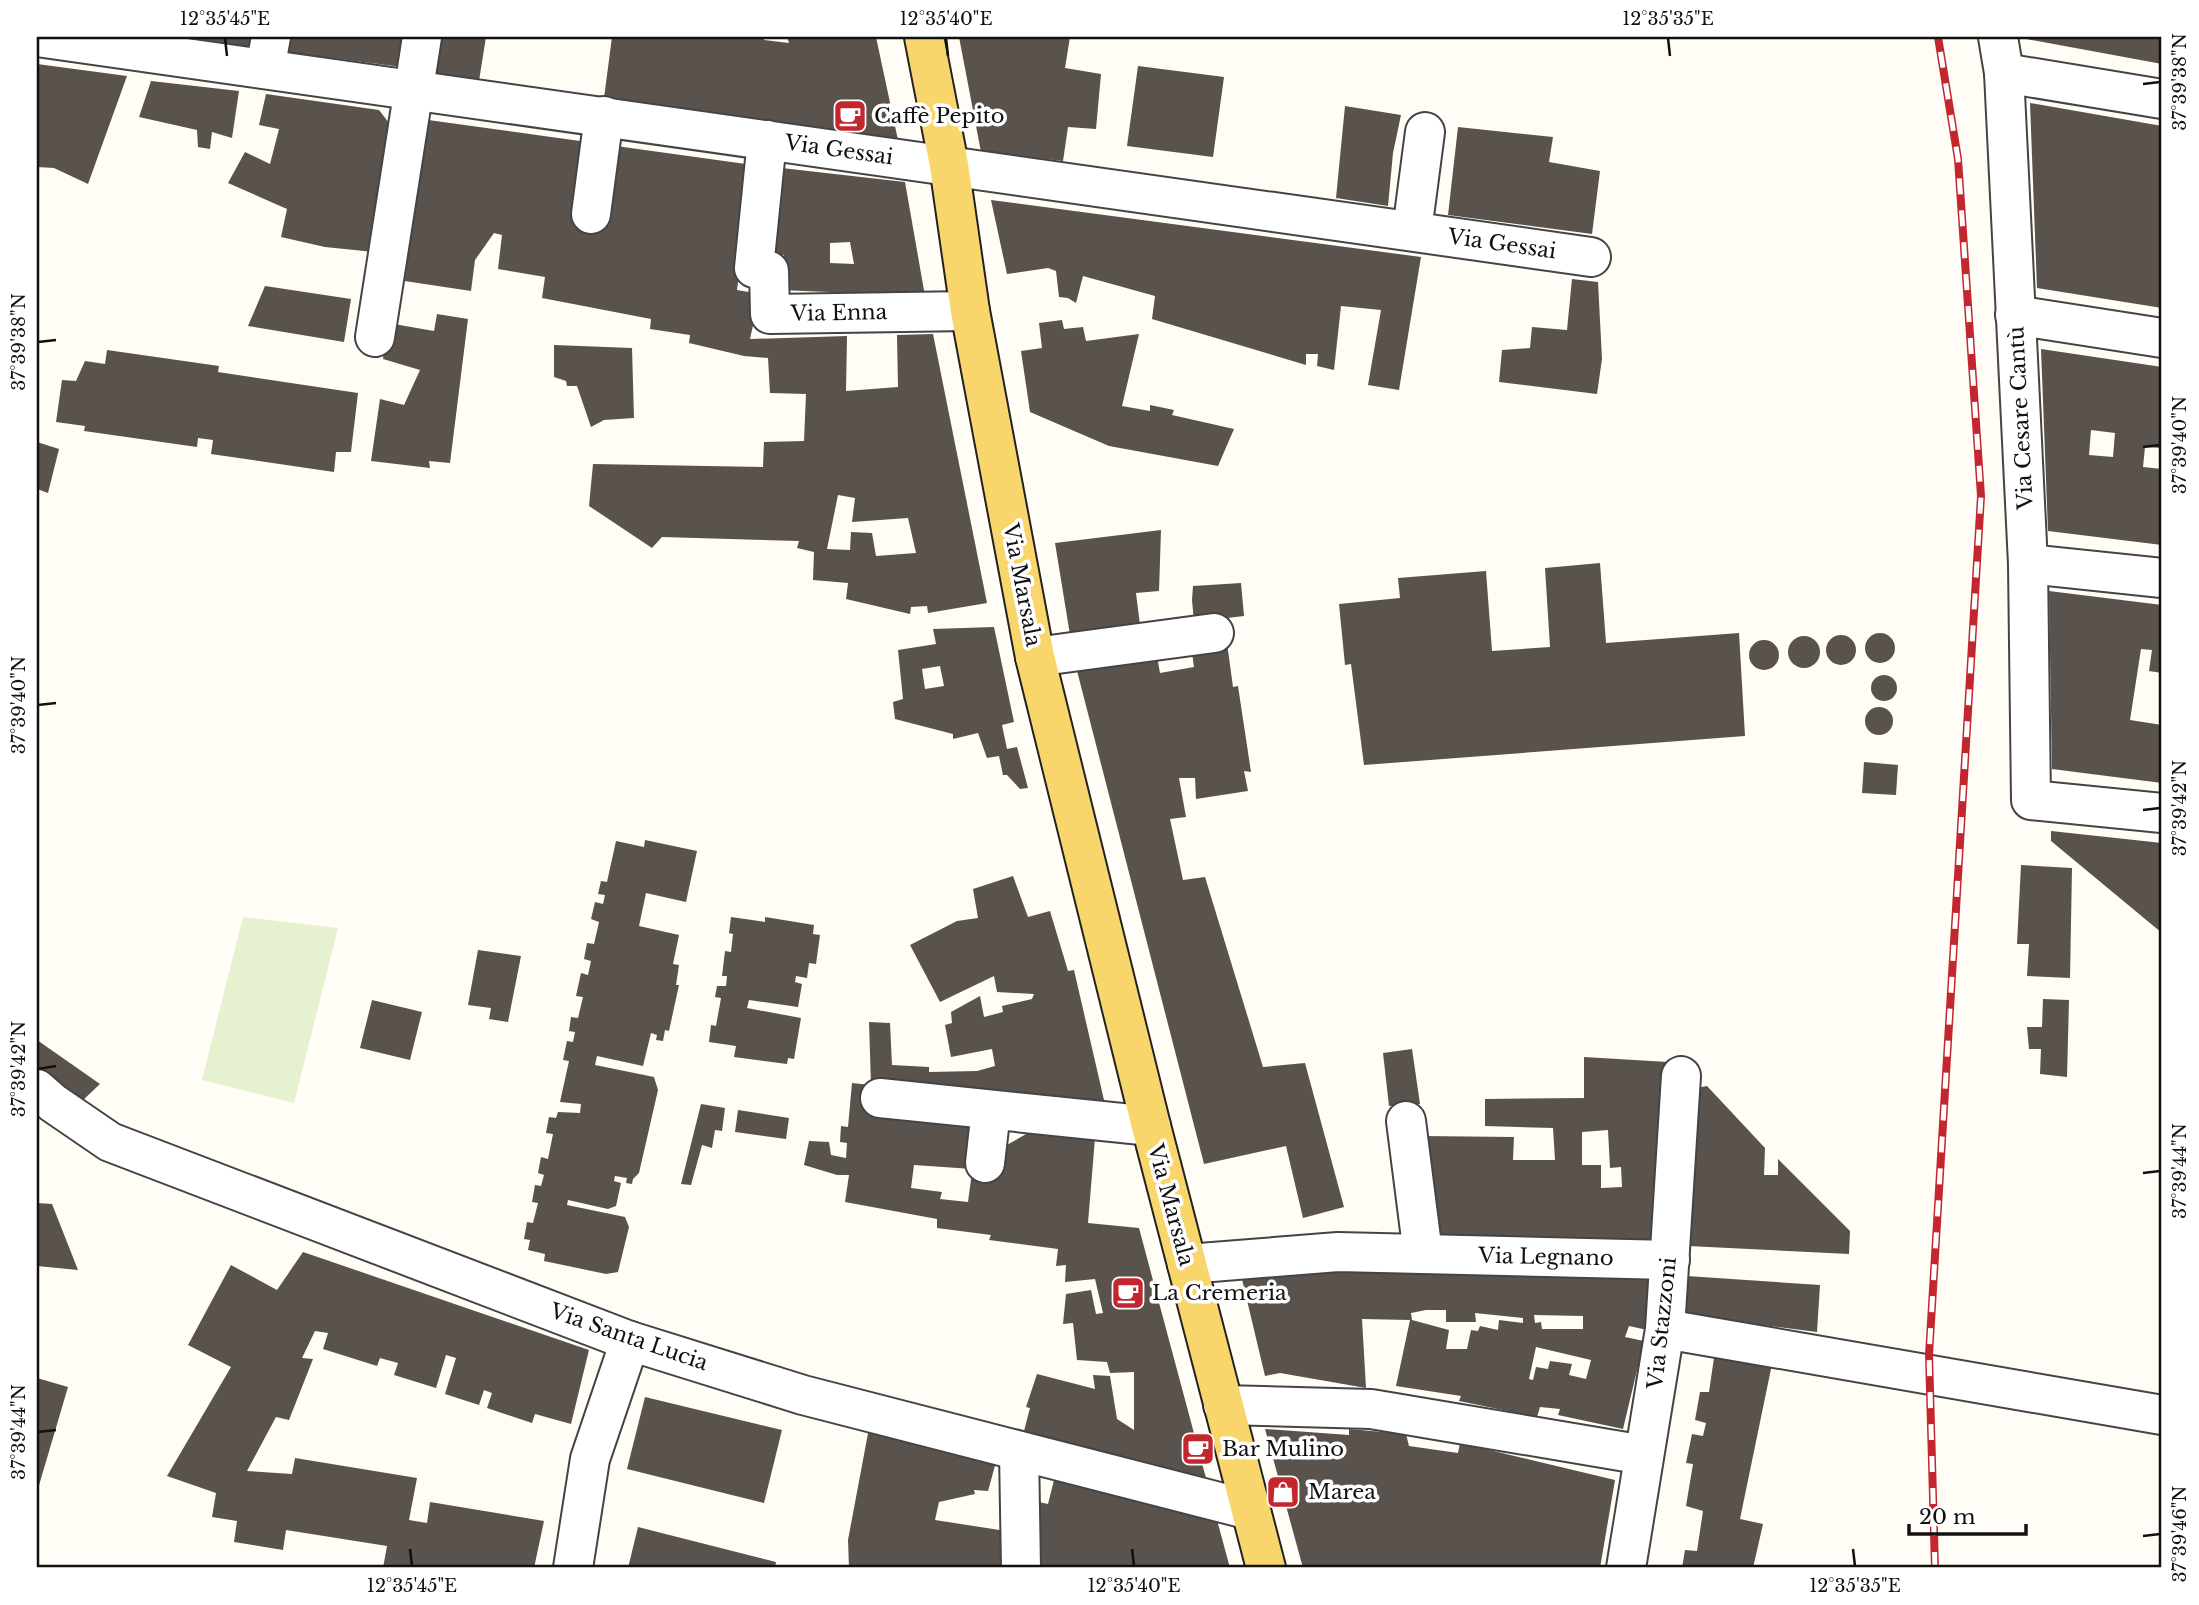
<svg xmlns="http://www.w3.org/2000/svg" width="2199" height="1605" font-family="'Libre Baskerville',serif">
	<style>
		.pitch { fill: #e6f2cf }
		.building { fill: #5a524d; fill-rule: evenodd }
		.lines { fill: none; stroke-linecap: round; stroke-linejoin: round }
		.minor-casing { stroke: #444; stroke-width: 42 }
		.major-casing { stroke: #222; stroke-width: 42 }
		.minor { stroke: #fff; stroke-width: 38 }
		.major { stroke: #f9d66b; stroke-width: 38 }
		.rail-casing { stroke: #c4262e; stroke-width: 8 }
		.rail { stroke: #fff; stroke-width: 5; stroke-dasharray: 16; stroke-linecap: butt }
		.ticks { fill: none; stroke: #111; stroke-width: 2.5 }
		.labels { text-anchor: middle; stroke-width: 7; stroke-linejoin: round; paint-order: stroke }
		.poi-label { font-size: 21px; fill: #111; stroke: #fff; text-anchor: start }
		.street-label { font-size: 21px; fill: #111; stroke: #fff }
		.neatline { fill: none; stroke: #111; stroke-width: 2.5 }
		.ticks-label { font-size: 18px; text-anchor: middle; fill: #111 }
	</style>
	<rect width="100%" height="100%" fill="#fffdf5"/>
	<!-- pitch -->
	<polygon class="pitch" points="243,917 338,928 294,1103 202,1080"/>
	<!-- building -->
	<g class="building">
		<polygon points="187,37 256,37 254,48"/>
		<polygon points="288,37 407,37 402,67 285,52"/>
		<polygon points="435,37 486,37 479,81 430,75"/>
		<polygon points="612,37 765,37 764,40 789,43 787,37 876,37 898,140 604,98"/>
		<polygon points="959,37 1070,37 1065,68 1101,74 1096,129 1068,127 1063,161 981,152"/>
		<polygon points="2021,37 2162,37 2162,64 2021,38"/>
		<polygon points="37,64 127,76 88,184 54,168 37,167"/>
		<polygon points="1138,66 1224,77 1213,157 1127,146"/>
		<polygon points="151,81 239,91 232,138 212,132 210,149 198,147 197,130 139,117"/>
		<polygon points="266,94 379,110 393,128 374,252 325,247 281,237 287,209 228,183 245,152 270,164 279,129 259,125"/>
		<polygon points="2030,103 2162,126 2162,308 2037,288"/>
		<polygon points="1345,106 1401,115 1393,153 1388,206 1336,198"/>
		<path d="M421 119 753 165 737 290 760 294 750 339 847 336 846 391 898 387 897 335 933 334 987 603 928 613 927 606 911 607 910 614 846 599 848 583 813 580 814 552 797 548 799 541 662 537 652 548 589 506 593 464 763 467 764 442 804 441 806 394 770 393 768 358 744 356 689 343 690 335 650 329 651 319 542 298 545 277 498 269 502 235 494 233 475 260 471 291 398 280ZM838 495 855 498 852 522 908 518 916 553 876 556 872 533 851 532 850 550 827 549Z"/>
		<polygon points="1458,127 1553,137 1549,162 1600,171 1592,234 1448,215"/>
		<path d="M773 167 905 182 925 296 780 290 784 255 765 254ZM850 242 854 264 830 263V243Z"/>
		<polygon points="991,200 1421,257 1399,390 1368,385 1381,310 1341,306 1334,370 1317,366 1318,354 1306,354 1306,365 1152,319 1155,296 1083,276 1076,303 1068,298 1059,297 1056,271 1048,268 1007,274"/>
		<polygon points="1572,279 1598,282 1602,359 1597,394 1499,382 1502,350 1530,348 1532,327 1567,330"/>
		<polygon points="265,286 351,299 344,342 248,326"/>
		<polygon points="437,314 468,319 450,463 429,461 430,468 371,461 380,399 404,405 420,370 383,359 388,323 434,331"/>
		<polygon points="1062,320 1064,329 1083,327 1086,341 1139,334 1122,406 1150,411 1150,405 1174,410 1172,415 1234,429 1218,466 1109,446 1030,412 1021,351 1042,348 1039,323"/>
		<polygon points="554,345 632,348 634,418 604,420 591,427 577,386 567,386 566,381 554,377"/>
		<path d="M2041 349 2162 367V448L2145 447 2143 467 2162 469V545L2048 531ZM2091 430 2115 433 2113 457 2089 455Z"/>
		<polygon points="107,350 219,366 218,372 358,393 351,452 336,452 334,472 211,454 213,440 198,438 197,447 84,431 85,426 56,422 62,380 76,381 85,361 105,364"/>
		<polygon points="37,442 59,449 48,493 37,489"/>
		<polygon points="1161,530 1159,591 1136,593 1141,633 1071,641 1055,543"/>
		<polygon points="1600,563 1606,643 1739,633 1745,736 1364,765 1351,664 1345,665 1339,604 1400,598 1398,578 1486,571 1492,651 1550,647 1545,568"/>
		<polygon points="1241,583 1244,616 1194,622 1192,600 1193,586"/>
		<polygon points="2049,591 2162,605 2162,673 2149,671 2152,650 2141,649 2130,720 2162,725 2162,783 2052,769"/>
		<path d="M994 627 1014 722 1002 725 1007 749 1017 747 1028 788 1020 789 1007 775H1003L999 756 987 758 978 733 953 739V734L895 719 893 702 903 699 898 650 936 644 933 629ZM940 666 944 686 925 689 922 669Z"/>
		<circle cx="1880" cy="648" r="15"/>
		<circle cx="1841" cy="650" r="15"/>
		<circle cx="1804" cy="652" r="16"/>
		<circle cx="1764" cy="655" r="15"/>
		<polygon points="1227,643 1233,687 1238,686 1251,772 1244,771 1248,791 1196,799 1195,778 1179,778 1186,817 1170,819 1183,880 1205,877 1263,1067 1305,1063 1344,1207 1303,1218 1286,1146 1204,1164 1075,663 1156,651 1160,673 1194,667 1191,646"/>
		<circle cx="1884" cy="688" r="13"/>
		<circle cx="1879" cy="721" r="14"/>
		<polygon points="1864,762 1898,765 1896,795 1862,793"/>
		<polygon points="2051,831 2162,843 2162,933 2051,841"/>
		<polygon points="645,840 697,851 686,902 646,893 639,926 679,935 673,964 679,965 676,985 679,985 669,1031 665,1030 663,1041 656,1040 657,1035 651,1033 643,1066 597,1056 595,1065 654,1077 658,1090 639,1173 633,1179 632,1184 626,1183 627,1178 615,1176 614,1181 621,1183 616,1206 608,1209 568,1200 567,1205 625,1217 629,1227 618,1272 606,1274 544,1261 545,1254 528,1250 530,1240 524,1239 527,1222 533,1223 538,1203 532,1202 535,1185 541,1186 544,1175 538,1173 541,1157 548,1159 553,1134 546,1133 549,1117 556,1118 558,1112 580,1113 581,1104 560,1102 569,1061 563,1060 567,1041 573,1042 575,1032 569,1031 571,1017 578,1018 583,997 576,996 581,973 588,975 591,961 584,959 587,943 594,944 599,922 591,919 595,902 603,904 605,895 598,894 601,881 607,882 616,841 644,847"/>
		<polygon points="2021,865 2072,868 2070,978 2027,976 2029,944 2017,944"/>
		<polygon points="1013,876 1028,917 1050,911 1068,971 1074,970 1107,1113 871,1085 869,1022 890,1023 892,1065 929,1067 929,1072 977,1071 995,1066 992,1049 951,1057 945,1025 952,1023 951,1012 980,996 984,1017 1003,1012 1002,1006 1032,999 1034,994 997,992 994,976 940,1002 910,945 957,921 978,918 973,889"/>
		<polygon points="731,917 765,922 765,917 814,925 813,934 820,935 816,964 809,963 807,978 796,976 795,982 802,984 798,1007 749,1000 747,1008 801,1018 794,1059 788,1058 787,1064 734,1057 736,1046 709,1042 711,1025 716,1026 721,998 715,997 717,986 726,986 727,976 722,976 725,951 731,952 733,934 729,933"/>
		<polygon points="478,950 521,956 508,1022 489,1019 491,1008 468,1005"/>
		<polygon points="2043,999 2069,1000 2067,1077 2040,1074 2041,1049 2029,1049 2027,1027 2042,1027"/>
		<polygon points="372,1000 422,1012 410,1060 360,1048"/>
		<polygon points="37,1040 100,1084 81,1102 37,1069"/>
		<polygon points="1412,1049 1420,1104 1389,1106 1383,1053"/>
		<path d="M1584 1057 1668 1062 1658 1246 1434 1238 1421 1136 1514 1137 1513 1160H1555L1553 1128 1485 1126V1099L1584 1098ZM1608 1130 1610 1168 1621 1167 1622 1187 1601 1188V1165H1582V1132Z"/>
		<polygon points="852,1083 871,1085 979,1121 972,1169 914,1165 911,1188 942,1192 940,1199 968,1202 972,1172 998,1150 1035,1129 1095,1138 1088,1223 1139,1228 1206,1478 1201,1483 1024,1431 1030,1408 1026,1407 1037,1374 1095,1389 1093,1375 1110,1376 1117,1419 1134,1430 1134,1372 1110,1373 1107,1362 1077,1360 1073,1323 1063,1324 1066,1294 1091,1290 1096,1314 1103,1313 1095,1279 1065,1282 1066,1265 1056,1266 1058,1249 989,1240 991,1235 937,1228 937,1219 845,1202 849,1175 837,1175 804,1165 809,1141 829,1142 831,1155 846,1158 847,1143 840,1142 841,1126 848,1127"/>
		<polygon points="1707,1086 1765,1148 1764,1175 1778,1175 1778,1159 1850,1231 1849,1254 1688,1246 1696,1088"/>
		<polygon points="701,1104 725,1108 722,1131 715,1130 712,1148 702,1145 691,1185 681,1184"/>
		<polygon points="738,1110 789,1118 786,1139 735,1132"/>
		<polygon points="37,1203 52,1204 78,1270 37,1266"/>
		<polygon points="303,1252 589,1350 571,1424 535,1414 532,1423 487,1408 492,1393 484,1390 479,1405 445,1394 456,1358 446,1355 436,1388 394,1375 398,1363 380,1358 377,1366 323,1349 328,1333 315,1331 302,1358 313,1359 289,1420 276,1417 247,1471 292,1474 295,1458 417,1478 409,1520 427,1523 430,1502 544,1521 534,1568 383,1568 387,1546 286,1530 283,1550 234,1542 237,1521 212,1517 216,1493 167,1476 231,1367 188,1345 231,1265 277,1290"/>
		<path d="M1319 1265 1660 1276 1647 1330 1629 1326 1625 1337 1644 1341 1623 1429 1558 1415 1560 1409 1540 1407 1537 1417 1459 1401 1461 1396 1396 1386 1410 1320 1362 1319 1366 1388 1280 1373 1265 1376 1241 1275ZM1426 1310H1446V1322H1476L1475 1313 1523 1318V1323L1499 1320 1498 1330 1480 1326 1478 1331 1471 1330 1467 1349H1446L1449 1330 1412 1320 1411 1313ZM1534 1315 1583 1316V1329H1542L1541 1322 1535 1323ZM1536 1347 1591 1360 1586 1379 1569 1375 1572 1364 1550 1361 1548 1369 1536 1367 1533 1380 1529 1379Z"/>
		<polygon points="1687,1276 1820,1285 1817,1332 1684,1315"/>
		<polygon points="1715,1351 1772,1364 1740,1519 1763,1524 1753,1568 1682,1568 1685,1550 1697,1551 1703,1511 1686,1506 1693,1464 1686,1463 1692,1434 1703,1436 1706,1423 1695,1420 1700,1392 1709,1392"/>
		<polygon points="37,1378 68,1387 37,1492"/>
		<polygon points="645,1397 782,1430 764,1503 627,1469"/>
		<polygon points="869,1428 996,1462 988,1491 974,1490 975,1494 939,1502 935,1520 1006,1531 1010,1568 933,1568 908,1565 908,1568 849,1568 848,1540"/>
		<polygon points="1265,1429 1349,1435 1349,1429 1406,1434 1409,1446 1458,1453 1460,1443 1615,1480 1600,1568 1303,1568"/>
		<polygon points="1054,1480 1217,1520 1230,1568 1041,1568 1034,1501 1048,1504"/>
		<polygon points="638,1527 776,1562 775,1568 628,1568"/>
	</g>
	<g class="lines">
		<defs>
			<g id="minor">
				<polyline points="37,37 1591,257"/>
				<polyline points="1998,37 2004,73 2028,564 2031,800 2162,813"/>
				<polyline points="265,69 271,37"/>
				<polyline points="2004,73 2162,99"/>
				<polyline points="767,140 754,268 769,271 770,314 970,311"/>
				<polyline points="591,214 604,116"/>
				<polyline points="1412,231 1425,132"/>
				<polyline points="2015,315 2162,338"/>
				<polyline points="375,337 422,37"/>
				<polyline points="2028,564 2162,578"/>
				<polyline points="1035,657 1214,633"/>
				<polyline points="37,1089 53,1103 110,1142 630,1341 803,1395 1250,1510"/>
				<polyline points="880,1098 1151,1126"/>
				<polyline points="1406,1121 1423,1254"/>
				<polyline points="985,1163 991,1110"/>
				<polyline points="1187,1264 1338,1252 1670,1260"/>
				<polyline points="1665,1329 2162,1415"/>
				<polyline points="1223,1405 1371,1409 1644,1455"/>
				<polyline points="1019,1451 1021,1568"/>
				<polyline points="573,1568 590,1459 630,1341"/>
				<polyline points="1626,1568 1665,1329 1681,1076"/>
			</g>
			<polyline id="major" points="924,37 949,165 970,311 1035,657 1151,1126 1266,1568"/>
		</defs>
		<!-- minor casing -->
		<use href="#minor" class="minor-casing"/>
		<!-- major casing -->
		<use href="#major" class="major-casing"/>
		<!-- minor -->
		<use href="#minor" class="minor"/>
		<!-- major -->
		<use href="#major" class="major"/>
		<defs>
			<polyline id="rail" points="1935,1568 1929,1355 1981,496 1958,159 1938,37"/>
		</defs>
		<!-- rail casing -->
		<use href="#rail" class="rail-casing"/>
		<!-- rail -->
		<use href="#rail" class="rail"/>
	</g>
	<!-- ticks -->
	<path class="ticks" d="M225 38 227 56M946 38 948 56M1668 38 1670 56M2143 84 2160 82M38 342 56 340M2143 447 2160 445M38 705 56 703M2143 810 2160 808M38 1069 56 1066M2143 1173 2160 1171M38 1432 56 1430M2143 1536 2160 1534M410 1549 412 1566M1132 1549 1134 1566M1853 1549 1855 1566"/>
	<!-- icons -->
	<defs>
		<symbol id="cafe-square" viewBox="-11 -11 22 22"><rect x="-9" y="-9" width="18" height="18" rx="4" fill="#c4262e" stroke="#fff"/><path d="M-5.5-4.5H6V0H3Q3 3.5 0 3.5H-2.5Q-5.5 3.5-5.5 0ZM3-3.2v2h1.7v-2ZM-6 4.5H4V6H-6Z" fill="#fff"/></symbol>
		<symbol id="shop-square" viewBox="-11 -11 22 22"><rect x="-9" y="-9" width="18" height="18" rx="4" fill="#c4262e" stroke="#fff"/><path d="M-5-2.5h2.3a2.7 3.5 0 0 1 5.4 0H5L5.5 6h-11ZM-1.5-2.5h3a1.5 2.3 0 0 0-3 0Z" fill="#fff"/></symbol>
	</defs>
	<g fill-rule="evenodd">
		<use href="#cafe-square" x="831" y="97" width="38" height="38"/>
		<use href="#cafe-square" x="1109" y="1274" width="38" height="38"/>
		<use href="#cafe-square" x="1179" y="1430" width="38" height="38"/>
		<use href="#shop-square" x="1264" y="1473" width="38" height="38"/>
	</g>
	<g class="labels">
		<!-- poi labels -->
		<g class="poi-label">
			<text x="874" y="123">Caffè Pepito</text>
			<text x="1152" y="1300">La Cremeria</text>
			<text x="1222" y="1456">Bar Mulino</text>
			<text x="1308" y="1499">Marea</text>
		</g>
		<!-- street labels -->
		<g class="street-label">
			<text transform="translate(839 150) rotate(8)" y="7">Via Gessai</text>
			<text transform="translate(1502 244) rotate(8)" y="7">Via Gessai</text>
			<text transform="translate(839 313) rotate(-1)" y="7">Via Enna</text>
			<text transform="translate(2021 418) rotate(-93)" y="7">Via Cesare Cantù</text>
			<text transform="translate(1022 585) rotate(79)" y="7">Via Marsala</text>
			<text transform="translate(1171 1205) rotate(75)" y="7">Via Marsala</text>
			<text transform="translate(1546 1257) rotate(1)" y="7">Via Legnano</text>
			<text transform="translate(1662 1323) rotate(-84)" y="7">Via Stazzoni</text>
			<text transform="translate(629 1337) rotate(19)" y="7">Via Santa Lucia</text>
		</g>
	</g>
	<!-- border -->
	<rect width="2199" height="1605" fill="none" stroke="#ffffff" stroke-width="77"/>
	<!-- scale -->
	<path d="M1909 1524v10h117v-10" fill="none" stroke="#111111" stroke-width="3.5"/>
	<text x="1919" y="1524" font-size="21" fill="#111111" stroke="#ffffff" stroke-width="5" paint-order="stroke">20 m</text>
	<rect x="38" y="38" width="2122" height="1528" class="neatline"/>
	<g class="ticks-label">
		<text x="225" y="25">12°35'45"E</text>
		<text x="946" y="25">12°35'40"E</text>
		<text x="1668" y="25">12°35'35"E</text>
		<text transform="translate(2180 82) rotate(-90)" y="6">37°39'38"N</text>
		<text transform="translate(19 342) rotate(-90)" y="6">37°39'38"N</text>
		<text transform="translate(2180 445) rotate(-90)" y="6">37°39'40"N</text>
		<text transform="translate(19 705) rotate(-90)" y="6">37°39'40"N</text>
		<text transform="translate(2180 808) rotate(-90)" y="6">37°39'42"N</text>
		<text transform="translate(19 1069) rotate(-90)" y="6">37°39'42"N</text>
		<text transform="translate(2180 1171) rotate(-90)" y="6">37°39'44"N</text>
		<text transform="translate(19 1432) rotate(-90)" y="6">37°39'44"N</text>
		<text transform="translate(2180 1534) rotate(-90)" y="6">37°39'46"N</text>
		<text x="412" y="1592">12°35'45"E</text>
		<text x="1134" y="1592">12°35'40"E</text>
		<text x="1855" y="1592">12°35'35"E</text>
	</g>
</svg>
